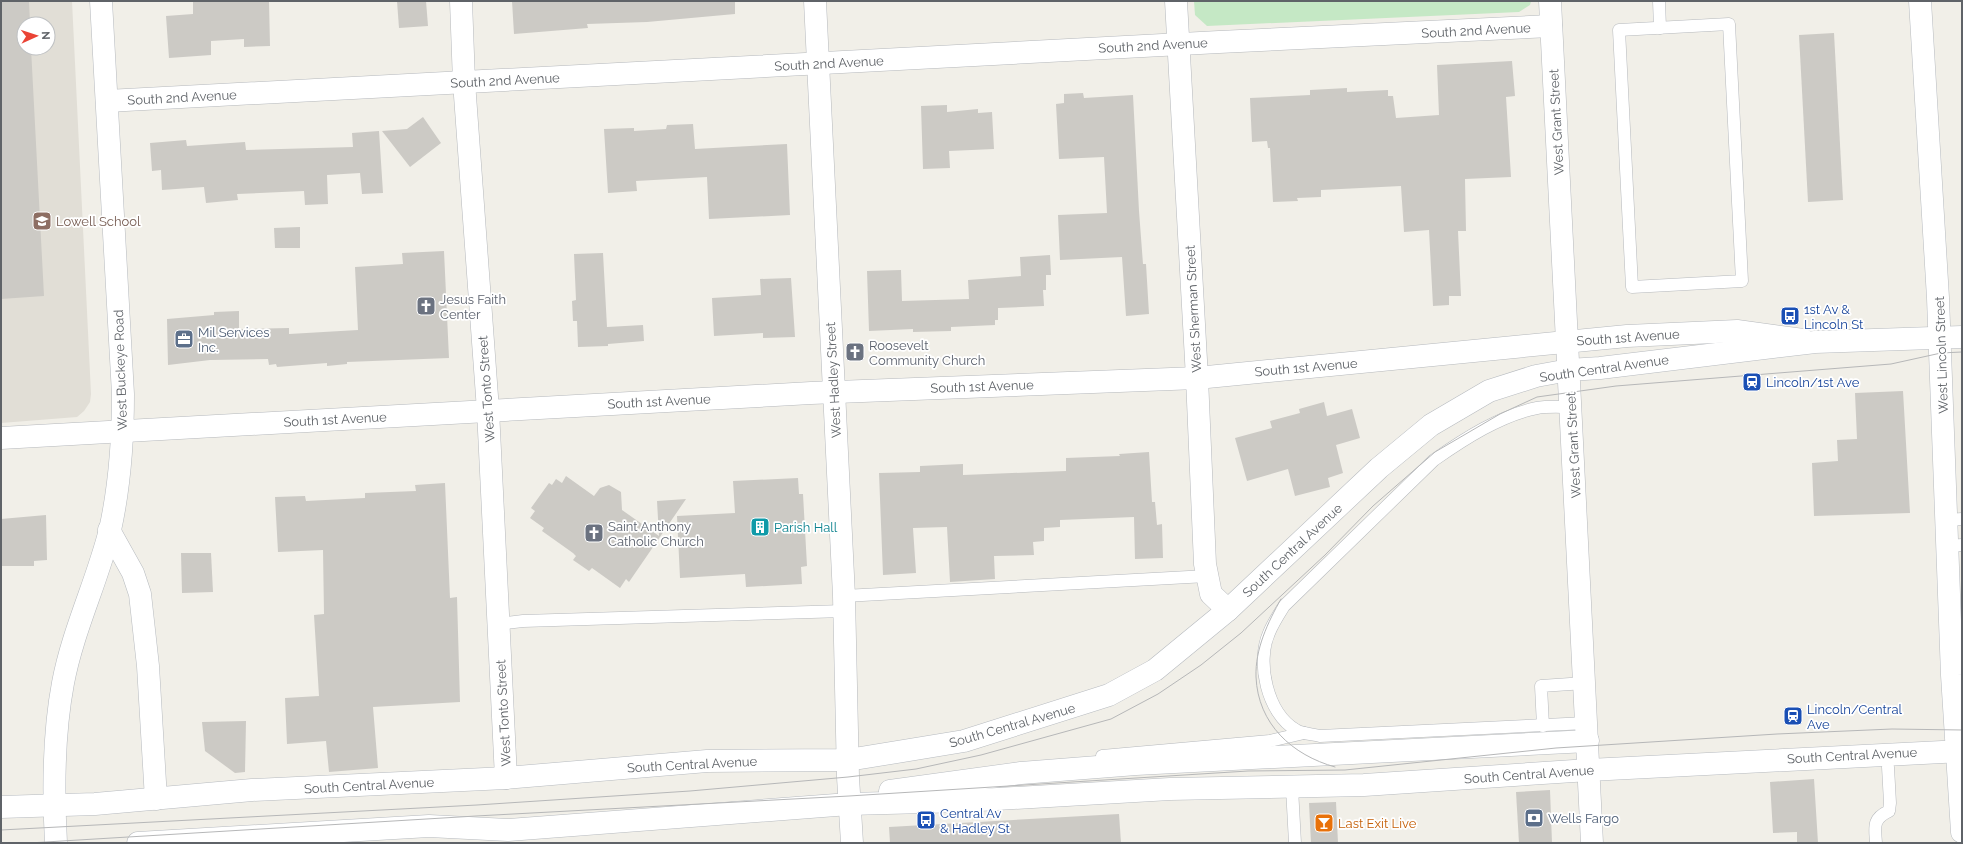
<svg xmlns="http://www.w3.org/2000/svg" width="1963" height="844" font-family="Raleway,sans-serif">
	<style>
		.education { fill: #e1ded6; fill-rule: evenodd }
		.green { fill: #c5e8c5 }
		.building { fill: #cccac5 }
		.lines { fill: none; stroke-linecap: round; stroke-linejoin: round }
		.lane-casing { stroke: #b5b8bc; stroke-width: 13 }
		.street-casing { stroke: #b5b8bc; stroke-width: 23 }
		.secondary-casing { stroke: #b6babf; stroke-width: 23 }
		.lane { stroke: #fff; stroke-width: 12 }
		.street { stroke: #fff; stroke-width: 22 }
		.secondary { stroke: #fff; stroke-width: 22 }
		.tram { stroke: #b6b7b8; stroke-width: 1 }
		.labels { text-anchor: middle; stroke-width: 3.5; stroke-linejoin: round; paint-order: stroke }
		.street-label { font-size: 13px; fill: #5f6368; stroke: #fff }
		.education-label { font-size: 13px; fill: #785e54; stroke: #fff; text-anchor: start }
		.worship-label { font-size: 13px; fill: #5b616d; stroke: #fff; text-anchor: start }
		.transit-label { font-size: 13px; fill: #164399; stroke: #fff; text-anchor: start }
		.service-label { font-size: 13px; fill: #4e5e75; stroke: #fff; text-anchor: start }
		.culture-label { font-size: 13px; fill: #0d838f; stroke: #fff; text-anchor: start }
		.food-label { font-size: 13px; fill: #c56008; stroke: #fff; text-anchor: start }
	</style>
	<rect width="100%" height="100%" fill="#f1efe8"/>
	<!-- education -->
	<path class="education" d="M1 1H72L91 394 90 402 84 411 77 417 1 423ZM24 24H48V48H24Z"/>
	<!-- green -->
	<polygon class="green" points="1194,1 1531,1 1530,5 1519,12 1207,26 1195,15"/>
	<!-- building -->
	<g class="building">
		<polygon points="1,1 29,1 30,24 24,24 24,48 31,48 44,296 1,299"/>
		<polygon points="193,1 269,1 270,46 244,47 244,39 211,41 211,55 169,58 166,16 193,14"/>
		<polygon points="397,1 426,1 428,26 399,28"/>
		<polygon points="512,1 735,1 735,14 647,22 587,24 588,28 514,34"/>
		<polygon points="1834,33 1843,200 1808,202 1799,35"/>
		<polygon points="1512,61 1515,96 1506,97 1511,177 1465,179 1466,231 1458,231 1461,296 1449,296 1449,305 1433,306 1429,230 1404,232 1401,186 1321,190 1321,197 1297,198 1298,201 1273,202 1270,148 1268,148 1267,141 1252,142 1250,98 1310,95 1310,90 1347,88 1347,92 1388,90 1388,96 1393,96 1396,118 1439,115 1437,65"/>
		<polygon points="1083,93 1084,98 1133,95 1139,211 1143,264 1146,264 1149,314 1126,316 1122,257 1060,260 1058,215 1107,213 1104,157 1059,159 1056,104 1064,103 1064,94"/>
		<polygon points="947,105 947,112 978,109 978,113 992,112 994,149 949,151 950,168 923,169 921,106"/>
		<polygon points="423,117 441,143 410,167 382,131 407,129"/>
		<polygon points="693,124 695,149 787,144 790,215 709,219 707,177 636,181 637,191 608,193 604,129 634,128 634,131 666,129 667,125"/>
		<polygon points="379,131 383,193 362,194 360,173 327,175 328,204 305,205 304,191 237,194 238,200 206,203 204,187 162,190 161,170 152,171 150,143 186,140 187,146 245,142 246,150 353,147 352,133"/>
		<polygon points="300,227 300,248 275,248 274,228"/>
		<polygon points="444,251 449,358 347,362 347,364 327,366 327,363 277,367 276,364 269,365 268,359 210,360 168,365 167,319 214,315 214,312 239,311 239,329 289,328 289,334 358,330 355,267 403,264 402,253"/>
		<polygon points="603,253 607,327 643,325 644,341 608,344 608,346 578,347 577,321 573,321 572,301 576,300 574,254"/>
		<polygon points="1050,255 1051,275 1046,275 1046,290 1043,290 1044,306 998,308 998,320 995,320 995,325 951,327 951,331 913,332 913,329 869,331 867,271 901,270 902,301 969,299 968,280 1021,276 1020,257"/>
		<polygon points="791,278 795,337 763,338 763,333 714,336 712,298 761,295 760,279"/>
		<polygon points="1903,391 1910,513 1814,516 1812,463 1838,461 1837,440 1857,439 1855,393"/>
		<polygon points="1324,402 1327,416 1352,409 1360,438 1336,445 1343,473 1328,478 1330,487 1295,496 1288,469 1247,481 1235,438 1272,428 1270,421 1300,413 1299,409"/>
		<polygon points="1149,452 1152,502 1155,502 1157,525 1162,524 1163,558 1135,559 1134,517 1060,520 1060,527 1044,528 1044,541 1033,542 1034,555 994,556 995,579 950,582 947,527 913,528 916,573 883,575 879,473 920,472 920,466 963,464 963,475 1066,471 1066,458 1120,456 1119,454"/>
		<polygon points="566,476 594,496 600,488 609,485 621,492 622,510 659,536 657,501 686,499 629,582 626,579 620,588 592,568 589,571 573,560 576,556 573,553 542,531 544,528 530,518 535,511 531,508 549,483 552,485 556,479 562,483"/>
		<polygon points="798,478 799,494 803,494 807,566 801,567 802,584 746,587 745,574 680,578 677,516 735,513 733,481"/>
		<polygon points="445,483 450,598 457,597 460,702 373,707 378,768 329,772 326,741 287,744 285,698 319,696 314,615 324,614 323,550 278,552 275,497 305,496 306,501 365,498 365,493 416,491 415,485"/>
		<polygon points="46,515 47,560 34,561 34,566 1,566 1,519"/>
		<polygon points="181,553 211,553 213,592 182,593"/>
		<polygon points="246,721 245,772 235,773 205,751 202,722"/>
		<polygon points="1814,779 1818,843 1797,843 1797,832 1773,833 1770,782"/>
		<polygon points="1550,790 1552,843 1519,843 1516,792"/>
		<polygon points="1336,802 1338,843 1311,843 1309,803"/>
		<polygon points="1119,814 1121,843 890,843 889,827"/>
	</g>
	<g class="lines">
		<defs>
			<g id="lane">
				<polyline points="1659,1 1660,28"/>
				<polygon points="1729,24 1742,281 1632,287 1619,30"/>
				<path d="M1571 407C1560 407 1548 406 1537 408 1501 415 1464 439 1434 460L1284 606C1279 614 1273 623 1269 633 1256 662 1267 713 1296 730 1302 734 1313 734 1320 736L1587 723"/>
				<polyline points="1947,520 1962,519"/>
				<polyline points="1947,546 1962,545"/>
				<polyline points="844,596 1207,576"/>
				<polyline points="498,624 523,621 844,611"/>
				<polyline points="1543,726 1541,686 1585,683"/>
				<polyline points="1102,756 1270,741 1304,733"/>
				<polyline points="1292,788 1295,843"/>
				<path d="M1876 843C1875 827 1872 819 1889 811L1890 803 1888 767"/>
			</g>
			<g id="street">
				<polyline points="461,1 464,82 488,410 506,778"/>
				<polyline points="815,1 844,596 848,777 852,843"/>
				<polyline points="1176,1 1197,378 1205,564 1211,594 1228,610"/>
				<polyline points="1550,1 1592,843"/>
				<polyline points="107,101 1219,42 1551,26"/>
				<polyline points="1,438 811,393 1197,378 1627,336 1737,331 1803,340"/>
			</g>
			<g id="secondary">
				<polyline points="1920,1 1938,298 1952,675 1962,832"/>
				<polyline points="109,530 133,573 140,594 148,666 156,799"/>
				<polyline points="890,791 1021,773 1136,764 1588,741"/>
				<polyline points="1,807 95,804 252,790 506,778 707,761 848,760 964,741 1109,695 1155,670 1228,610 1379,468 1431,425 1489,391 1536,376 1569,370 1600,368 1815,342 1962,337"/>
				<path d="M56 843C53 789 53 736 63 683 73 630 97 582 110 530 120 485 123 440 123 394L101 1"/>
				<polyline points="138,843 429,826 508,830 849,804 963,801 1170,789 1364,785 1589,770 1962,751"/>
			</g>
		</defs>
		<!-- lane casing -->
		<use href="#lane" class="lane-casing"/>
		<!-- street casing -->
		<use href="#street" class="street-casing"/>
		<!-- secondary casing -->
		<use href="#secondary" class="secondary-casing"/>
		<!-- lane -->
		<use href="#lane" class="lane"/>
		<!-- street -->
		<use href="#street" class="street"/>
		<!-- secondary -->
		<use href="#secondary" class="secondary"/>
		<!-- tram -->
		<g class="tram">
			<path d="M1281 599C1268 622 1255 649 1256 677 1258 724 1292 755 1335 767"/>
			<polyline points="1,830 477,805 690,791 848,777 916,769 981,755 1111,719 1158,694 1201,665 1241,633 1325,555 1373,506 1435,452 1500,414 1537,397 1616,386 1891,364 1941,353 1962,352"/>
			<polyline points="29,843 476,816 849,796 1248,771 1345,770 1556,748 1777,734 1892,729 1962,730"/>
		</g>
	</g>
	<!-- icons -->
	<defs>
		<symbol id="school-square" viewBox="-11 -11 22 22"><rect x="-9" y="-9" width="18" height="18" rx="4" fill="#8d6e63" stroke="#fff"/><path d="M0-5L7-2L0 1L-7-2ZM-4 1L0 2.5L4 1V4Q0 6-4 4Z" fill="#fff"/></symbol>
		<symbol id="church-square" viewBox="-11 -11 22 22"><rect x="-9" y="-9" width="18" height="18" rx="4" fill="#6b7280" stroke="#fff"/><path d="M-1.2-6h2.4v3.5h3.3v2.4h-3.3V6h-2.4V-.1h-3.3v-2.4h3.3Z" fill="#fff"/></symbol>
		<symbol id="bus-square" viewBox="-11 -11 22 22"><rect x="-9" y="-9" width="18" height="18" rx="4" fill="#1a4fb4" stroke="#fff"/><path d="M-5-6H5V4H4V6H2V4H-2V6H-4V4H-5ZM-3.5-4V0h7V-4ZM-3.5 1.2v1.5H-2V1.2ZM2 1.2v1.5H3.5V1.2Z" fill="#fff"/></symbol>
		<symbol id="office-square" viewBox="-11 -11 22 22"><rect x="-9" y="-9" width="18" height="18" rx="4" fill="#5c6f8a" stroke="#fff"/><path d="M-6-3h4V-5.5h4V-3h4V5H-6ZM-1-4.5V-3h2v-1.5ZM-6 0V1H6V0Z" fill="#fff"/></symbol>
		<symbol id="station-square" viewBox="-11 -11 22 22"><rect x="-9" y="-9" width="18" height="18" rx="4" fill="#1a4fb4" stroke="#fff"/><path d="M-3-6H3Q5-6 5-4V2Q5 4 3 4L4.5 6H3L1.5 4h-3L-3 6H-4.5L-3 4Q-5 4-5 2V-4Q-5-6-3-6ZM-3.5-4v3h7v-3ZM-3.5 1v1.5H-2V1ZM2 1v1.5H3.5V1Z" fill="#fff"/></symbol>
		<symbol id="building-square" viewBox="-11 -11 22 22"><rect x="-9" y="-9" width="18" height="18" rx="4" fill="#0f9aa8" stroke="#fff"/><path d="M-4-6H4V6H1V3H-1V6H-4ZM-2.5-4.3h1.7v1.8h-1.7ZM.8-4.3h1.7v1.8H.8ZM-2.5-1h1.7V.8h-1.7ZM.8-1h1.7V.8H.8Z" fill="#fff"/></symbol>
		<symbol id="bank-square" viewBox="-11 -11 22 22"><rect x="-9" y="-9" width="18" height="18" rx="4" fill="#5c6f8a" stroke="#fff"/><path d="M-6-4H6V4H-6ZM0-2.3a2.3 2.3 0 1 0 0 4.6a2.3 2.3 0 1 0 0-4.6Z" fill="#fff"/></symbol>
		<symbol id="bar-square" viewBox="-11 -11 22 22"><rect x="-9" y="-9" width="18" height="18" rx="4" fill="#e8710a" stroke="#fff"/><path d="M-6-5H6L.8 .8V4.5H3.5V6h-7V4.5H-.8V.8Z" fill="#fff"/></symbol>
	</defs>
	<g fill-rule="evenodd">
		<use href="#school-square" x="31" y="210" width="22" height="22"/>
		<use href="#church-square" x="415" y="295" width="22" height="22"/>
		<use href="#bus-square" x="1779" y="305" width="22" height="22"/>
		<use href="#office-square" x="173" y="328" width="22" height="22"/>
		<use href="#church-square" x="844" y="341" width="22" height="22"/>
		<use href="#station-square" x="1741" y="371" width="22" height="22"/>
		<use href="#building-square" x="749" y="516" width="22" height="22"/>
		<use href="#church-square" x="583" y="522" width="22" height="22"/>
		<use href="#station-square" x="1782" y="705" width="22" height="22"/>
		<use href="#bank-square" x="1523" y="807" width="22" height="22"/>
		<use href="#bus-square" x="915" y="809" width="22" height="22"/>
		<use href="#bar-square" x="1313" y="812" width="22" height="22"/>
	</g>
	<g class="labels">
		<!-- street labels -->
		<g class="street-label">
			<text transform="translate(1476 30) rotate(-3)" y="5">South 2nd Avenue</text>
			<text transform="translate(1153 45) rotate(-3)" y="5">South 2nd Avenue</text>
			<text transform="translate(829 63) rotate(-3)" y="5">South 2nd Avenue</text>
			<text transform="translate(505 80) rotate(-3)" y="5">South 2nd Avenue</text>
			<text transform="translate(182 97) rotate(-3)" y="5">South 2nd Avenue</text>
			<text transform="translate(1556 122) rotate(-93)" y="5">West Grant Street</text>
			<text transform="translate(1193 309) rotate(-93)" y="5">West Sherman Street</text>
			<text transform="translate(1628 337) rotate(-4)" y="5">South 1st Avenue</text>
			<text transform="translate(1941 355) rotate(-92)" y="5">West Lincoln Street</text>
			<text transform="translate(1306 367) rotate(-5)" y="5">South 1st Avenue</text>
			<text transform="translate(1604 368) rotate(-8)" y="5">South Central Avenue</text>
			<text transform="translate(120 370) rotate(-92)" y="5">West Buckeye Road</text>
			<text transform="translate(833 380) rotate(-93)" y="5">West Hadley Street</text>
			<text transform="translate(982 386) rotate(-2)" y="5">South 1st Avenue</text>
			<text transform="translate(486 389) rotate(-94)" y="5">West Tonto Street</text>
			<text transform="translate(659 401) rotate(-3)" y="5">South 1st Avenue</text>
			<text transform="translate(335 419) rotate(-3)" y="5">South 1st Avenue</text>
			<text transform="translate(1573 445) rotate(-93)" y="5">West Grant Street</text>
			<text transform="translate(1292 550) rotate(-43)" y="5">South Central Avenue</text>
			<text transform="translate(503 713) rotate(-93)" y="5">West Tonto Street</text>
			<text transform="translate(1012 725) rotate(-16)" y="5">South Central Avenue</text>
			<text transform="translate(1852 755) rotate(-3)" y="5">South Central Avenue</text>
			<text transform="translate(692 764) rotate(-3)" y="5">South Central Avenue</text>
			<text transform="translate(1529 774) rotate(-4)" y="5">South Central Avenue</text>
			<text transform="translate(369 785) rotate(-3)" y="5">South Central Avenue</text>
		</g>
		<!-- education labels -->
		<g class="education-label">
			<text x="56" y="226">Lowell School</text>
		</g>
		<!-- worship labels -->
		<g class="worship-label">
			<text x="440" y="304">Jesus Faith<tspan x="440" dy="15">Center</tspan></text>
			<text x="869" y="350">Roosevelt<tspan x="869" dy="15">Community Church</tspan></text>
			<text x="608" y="531">Saint Anthony<tspan x="608" dy="15">Catholic Church</tspan></text>
		</g>
		<!-- transit labels -->
		<g class="transit-label">
			<text x="1804" y="314">1st Av &amp;<tspan x="1804" dy="15">Lincoln St</tspan></text>
			<text x="1766" y="387">Lincoln/1st Ave</text>
			<text x="1807" y="714">Lincoln/Central<tspan x="1807" dy="15">Ave</tspan></text>
			<text x="940" y="818">Central Av<tspan x="940" dy="15">&amp; Hadley St</tspan></text>
		</g>
		<!-- service labels -->
		<g class="service-label">
			<text x="198" y="337">Mil Services<tspan x="198" dy="15">Inc.</tspan></text>
			<text x="1548" y="823">Wells Fargo</text>
		</g>
		<!-- culture labels -->
		<g class="culture-label">
			<text x="774" y="532">Parish Hall</text>
		</g>
		<!-- food labels -->
		<g class="food-label">
			<text x="1338" y="828">Last Exit Live</text>
		</g>
	</g>
	<!-- border -->
	<rect width="1963" height="844" fill="none" stroke="#5f6368" stroke-width="4"/>
	<!-- north arrow -->
	<g transform="translate(36 36) rotate(87)"><circle r="19" fill="#ffffff" stroke="#bfc1c3"/>
	<path d="M0-3L7 15L0 10L-7 15Z" fill="#ea4335"/>
	<text y="-6" font-size="11" font-weight="bold" text-anchor="middle" fill="#5f6368">N</text>
	</g>
</svg>
